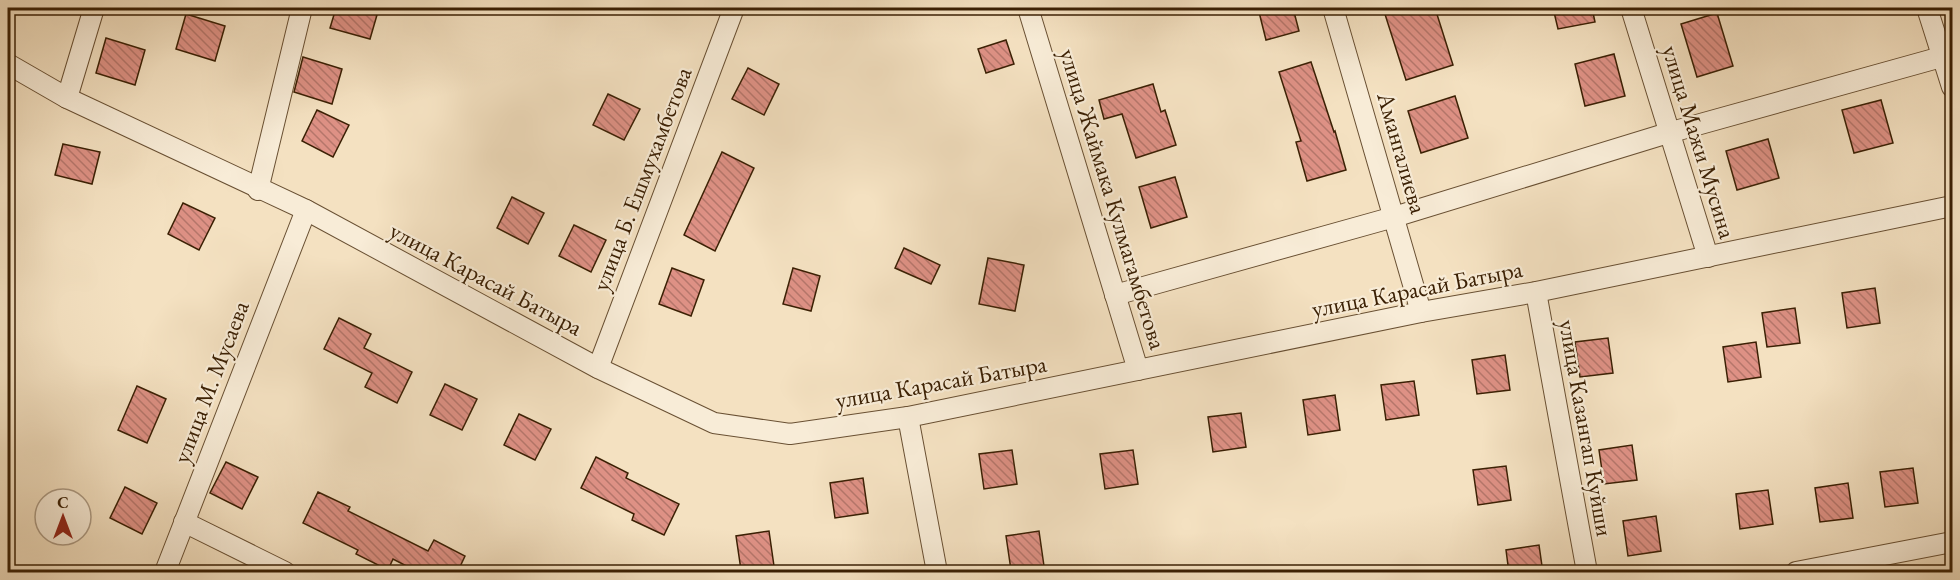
<svg xmlns="http://www.w3.org/2000/svg" width="1960" height="580" font-family="'EB Garamond',serif">
	<style>
		.building { fill: url(#building-back-hatch); stroke: #3b2004; stroke-width: 1.5 }
		.lines { fill: none; stroke-linecap: round; stroke-linejoin: round }
		.minor-casing { stroke: #695033; stroke-width: 22 }
		.minor { stroke: #f8ecd7; stroke-width: 20 }
		.labels { text-anchor: middle; stroke-width: 4.5; stroke-linejoin: round; paint-order: stroke }
		.street-label { font-size: 24px; fill: #3b2004; stroke: #f8ecd7 }
	</style>
	<defs>
		<pattern id="building-back-hatch" width="6" height="6" patternUnits="userSpaceOnUse" patternTransform="scale(1.5)"><rect width="6" height="6" fill="#de9185"/><path d="M-1 5l2 2M0 0l6 6M5-1l2 2" fill="none" stroke="#b5766b"/></pattern>
	</defs>
	<rect width="100%" height="100%" fill="#f4e1c1"/>
	<filter id="stains"><feTurbulence type="fractalNoise" baseFrequency=".00333" numOctaves="4"/><feColorMatrix values="0 0 0 0 .2 0 0 0 0 .09 0 0 0 0 .02 0 0 0 .5 -.17"/></filter>
	<radialGradient id="worn" r=".72"><stop offset=".6" stop-color="#630" stop-opacity="0"/><stop offset="1" stop-color="#630" stop-opacity=".3"/></radialGradient>
	<!-- building -->
	<g class="building">
		<polygon points="336,8 379,8 370,39 330,28"/>
		<polygon points="1258,8 1293,8 1299,31 1266,40"/>
		<polygon points="1383,8 1435,8 1453,65 1406,80"/>
		<polygon points="1553,8 1592,8 1595,22 1558,29"/>
		<polygon points="1717,13 1733,66 1697,77 1681,24"/>
		<polygon points="186,14 225,26 215,61 176,49"/>
		<polygon points="106,38 145,50 135,85 96,73"/>
		<polygon points="1006,40 1014,64 986,73 978,49"/>
		<polygon points="1614,54 1625,96 1585,106 1575,64"/>
		<polygon points="303,57 342,69 332,104 294,92"/>
		<polygon points="1311,62 1334,132 1335,131 1346,170 1307,181 1296,142 1301,141 1279,72"/>
		<polygon points="748,68 779,84 764,115 732,99"/>
		<polygon points="1153,84 1161,112 1165,110 1176,145 1136,158 1122,114 1104,119 1099,100"/>
		<polygon points="608,94 640,109 624,140 593,125"/>
		<polygon points="1455,96 1468,138 1421,153 1408,111"/>
		<polygon points="1881,100 1893,143 1854,153 1842,110"/>
		<polygon points="317,110 349,125 333,157 302,141"/>
		<polygon points="1768,139 1779,178 1737,190 1726,151"/>
		<polygon points="63,144 100,152 92,184 55,175"/>
		<polygon points="722,152 754,168 715,251 684,235"/>
		<polygon points="1175,177 1187,217 1151,228 1139,187"/>
		<polygon points="512,197 544,213 528,244 497,228"/>
		<polygon points="183,203 215,218 199,250 168,234"/>
		<polygon points="574,225 606,240 591,272 559,256"/>
		<polygon points="904,248 940,265 931,284 895,268"/>
		<polygon points="988,258 1024,265 1015,311 979,304"/>
		<polygon points="672,268 704,280 691,316 659,304"/>
		<polygon points="793,268 820,276 811,311 783,304"/>
		<polygon points="1875,288 1880,323 1847,328 1842,293"/>
		<polygon points="1795,308 1800,343 1767,347 1762,313"/>
		<polygon points="339,318 371,334 364,348 412,372 397,403 365,387 372,373 324,349"/>
		<polygon points="1608,338 1613,373 1580,377 1575,342"/>
		<polygon points="1756,342 1761,377 1728,382 1723,347"/>
		<polygon points="1505,355 1510,390 1477,394 1472,360"/>
		<polygon points="1414,381 1419,415 1386,420 1381,385"/>
		<polygon points="445,384 477,399 462,430 430,415"/>
		<polygon points="137,386 166,399 147,443 118,430"/>
		<polygon points="1335,395 1340,430 1308,435 1303,400"/>
		<polygon points="1241,413 1246,447 1213,452 1208,417"/>
		<polygon points="519,414 551,429 535,460 504,445"/>
		<polygon points="1632,445 1637,480 1604,484 1599,450"/>
		<polygon points="1012,450 1017,484 984,489 979,454"/>
		<polygon points="1133,450 1138,484 1105,489 1100,454"/>
		<polygon points="596,457 628,473 626,478 679,504 664,535 632,520 634,514 581,488"/>
		<polygon points="226,462 258,477 242,509 210,493"/>
		<polygon points="1506,466 1511,500 1478,505 1473,470"/>
		<polygon points="1913,468 1918,503 1885,507 1880,472"/>
		<polygon points="863,478 868,513 835,518 830,483"/>
		<polygon points="1848,483 1853,518 1820,522 1815,488"/>
		<polygon points="125,487 157,503 142,534 110,518"/>
		<polygon points="1768,490 1773,524 1740,529 1736,494"/>
		<polygon points="318,492 350,507 348,511 428,551 434,540 465,556 457,573 420,573 393,559 388,570 356,554 358,550 303,523"/>
		<polygon points="1656,516 1661,551 1628,556 1623,521"/>
		<polygon points="769,531 774,566 741,570 736,536"/>
		<polygon points="1039,531 1044,566 1011,570 1006,536"/>
		<polygon points="1539,545 1543,573 1509,573 1506,550"/>
	</g>
	<g class="lines">
		<defs>
			<g id="minor">
				<polyline points="1028,8 1138,370"/>
				<polyline points="1333,8 1421,312"/>
				<polyline points="1631,8 1708,257"/>
				<polyline points="1927,8 1952,87"/>
				<polyline points="8,64 67,98 306,210 598,368 714,423 790,434 908,417 1421,312 1536,292 1952,206"/>
				<polyline points="67,98 94,8"/>
				<polyline points="258,190 302,8"/>
				<polyline points="1536,292 1587,572"/>
				<polyline points="1115,295 1394,217 1668,133 1952,54"/>
				<polyline points="598,368 734,8"/>
				<polyline points="908,417 937,572"/>
				<polyline points="184,522 285,572"/>
				<polyline points="165,572 306,210"/>
				<polyline points="1796,572 1952,542"/>
			</g>
		</defs>
		<!-- minor casing -->
		<use href="#minor" class="minor-casing"/>
		<!-- minor -->
		<use href="#minor" class="minor"/>
	</g>
	<g class="labels">
		<!-- street labels -->
		<g class="street-label">
			<text transform="translate(1699 142) rotate(73)" y="8">улица Мажи Мусина</text>
			<text transform="translate(1402 153) rotate(74)" y="8">Амангалиева</text>
			<text transform="translate(642 179) rotate(-69)" y="8">улица Б. Ешмухамбетова</text>
			<text transform="translate(1113 199) rotate(73)" y="8">улица Жаймака Кулмагамбетова</text>
			<text transform="translate(486 279) rotate(28)" y="8">улица Карасай Батыра</text>
			<text transform="translate(1417 289) rotate(-11)" y="8">улица Карасай Батыра</text>
			<text transform="translate(211 382) rotate(-69)" y="8">улица М. Мусаева</text>
			<text transform="translate(941 382) rotate(-10)" y="8">улица Карасай Батыра</text>
			<text transform="translate(1586 428) rotate(80)" y="8">улица Казангап Куйши</text>
		</g>
	</g>
	<!-- margin -->
	<rect width="1960" height="580" fill="none" stroke="#f4e1c1" stroke-width="30"/>
	<rect x="9" y="9" width="1942" height="562" fill="none" stroke="#3b2004" stroke-width="3"/>
	<rect x="15" y="15" width="1930" height="550" fill="none" stroke="#3b2004" stroke-width="1.5"/>
	<!-- north arrow -->
	<g transform="translate(63 517)"><circle r="28" fill="#f8ecd7" stroke="#ac9a83" stroke-width="1.5"/>
	<path d="M0-4.5L10 22L0 15L-10 22Z" fill="#8f2418"/>
	<text y="-9" font-size="16" font-weight="bold" text-anchor="middle" fill="#3b2004">С</text>
	</g>
	<rect width="100%" height="100%" filter="url(#stains)"/>
	<rect width="100%" height="100%" fill="url(#worn)"/>
</svg>
